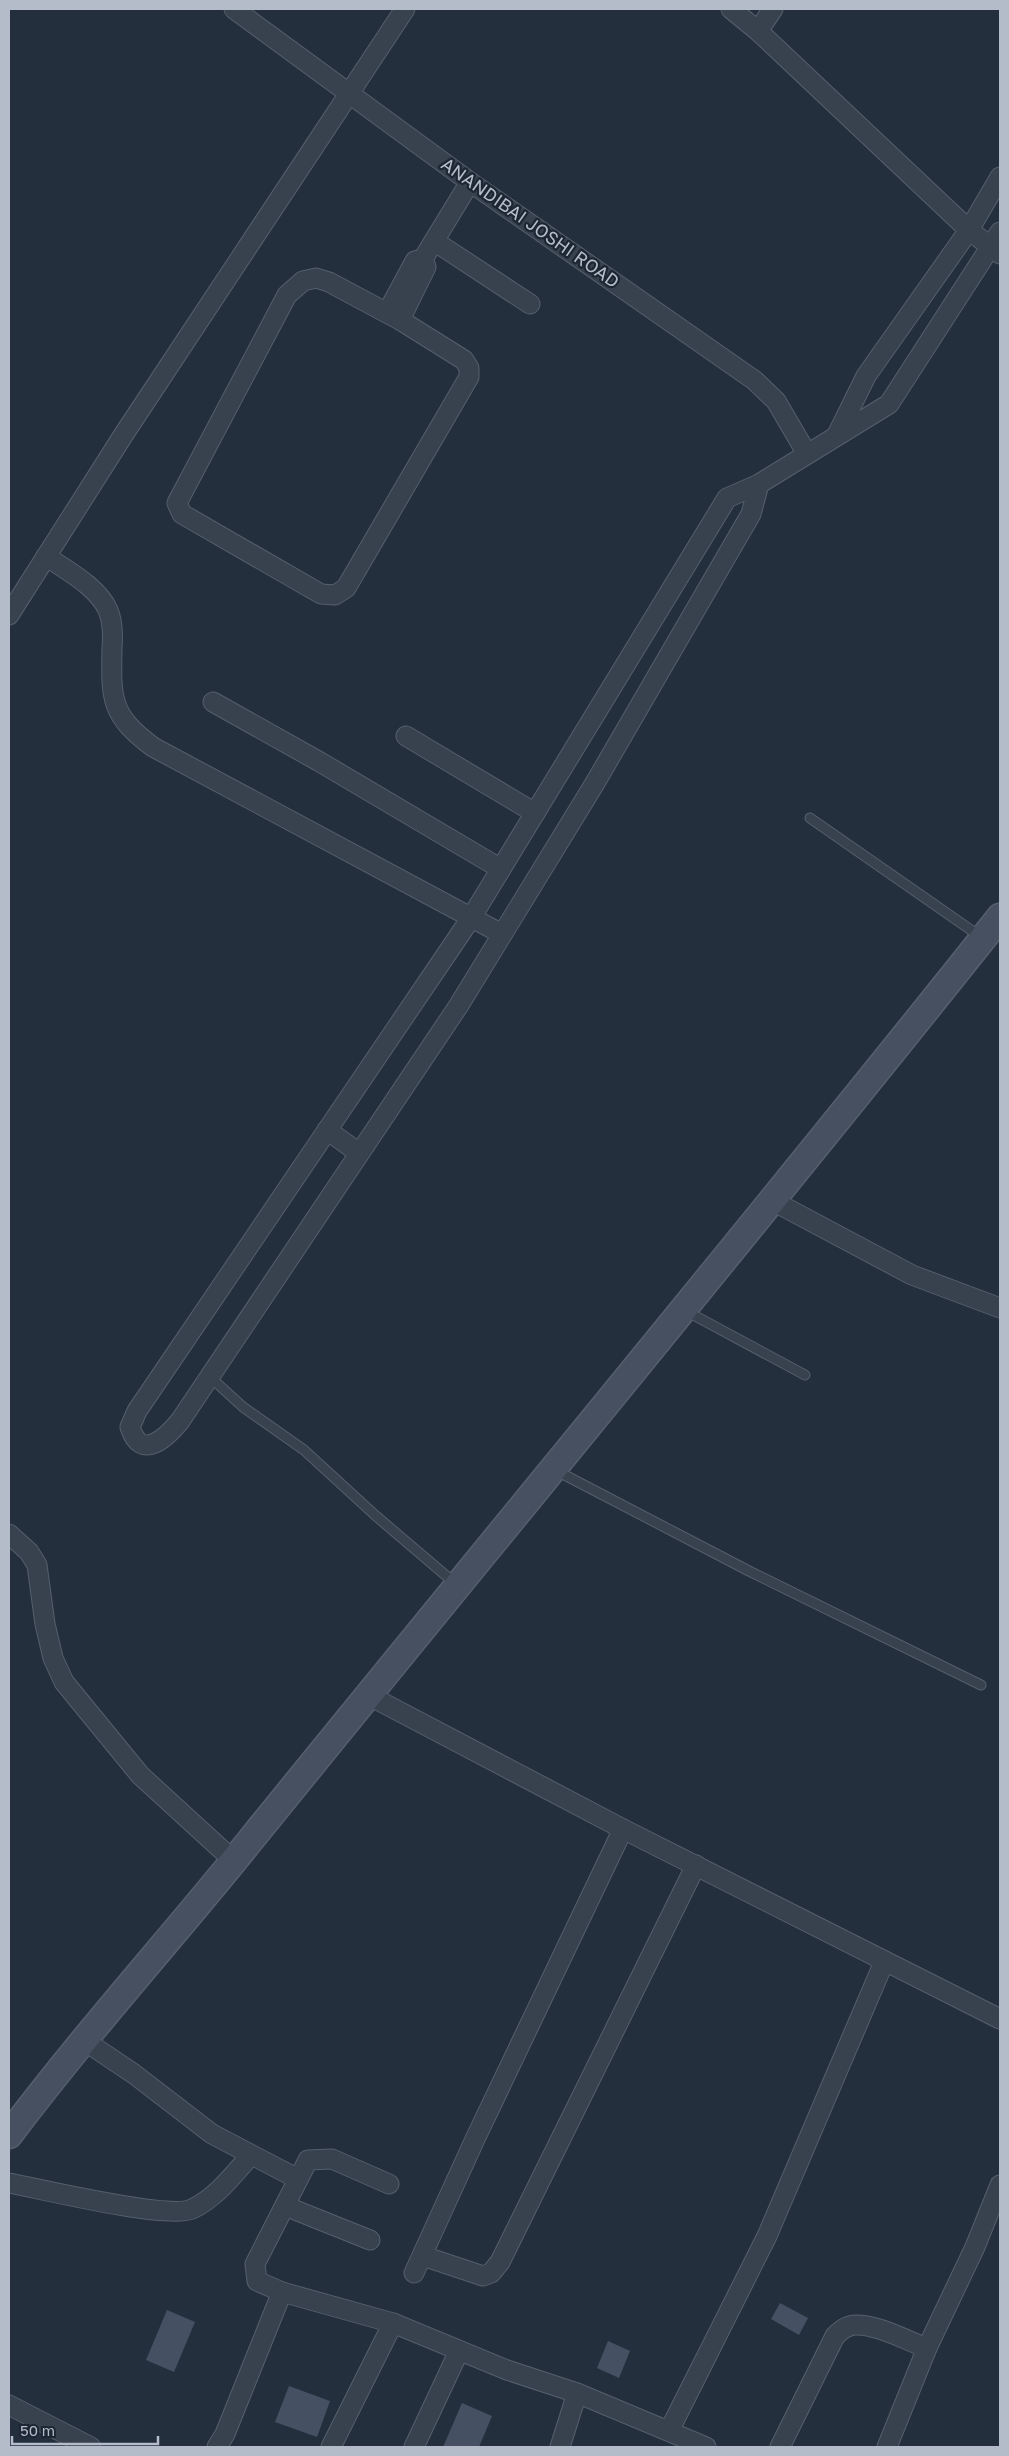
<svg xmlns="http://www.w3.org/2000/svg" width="1009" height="2456" font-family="'Golos Text',sans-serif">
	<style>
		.building { fill: #455162 }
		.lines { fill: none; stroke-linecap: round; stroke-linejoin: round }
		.lane-casing { stroke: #565f6c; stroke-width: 11 }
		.street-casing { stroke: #565f6c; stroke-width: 21 }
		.secondary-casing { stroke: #565f6c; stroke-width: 29 }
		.lane { stroke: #38414e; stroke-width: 9 }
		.street { stroke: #38414e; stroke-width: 19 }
		.secondary { stroke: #465061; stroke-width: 26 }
		.labels { text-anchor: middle; stroke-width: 4.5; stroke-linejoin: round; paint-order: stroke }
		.street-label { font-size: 18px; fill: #b4bcc9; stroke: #1d2633 }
	</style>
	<rect width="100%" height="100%" fill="#242f3e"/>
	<!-- building -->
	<g class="building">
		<polygon points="780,2303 808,2318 799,2335 771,2319"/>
		<polygon points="167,2310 195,2322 174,2372 146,2360"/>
		<polygon points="608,2341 630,2351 619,2378 597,2368"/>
		<polygon points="289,2386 330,2401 317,2437 275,2422"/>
		<polygon points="462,2403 492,2416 479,2447 443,2447"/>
	</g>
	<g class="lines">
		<defs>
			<g id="lane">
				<polyline points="810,818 981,937"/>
				<polyline points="686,1311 805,1375"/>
				<polyline points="209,1376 243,1407 304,1450 376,1516 457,1585"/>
				<polyline points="555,1470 749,1571 981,1685"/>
			</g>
			<g id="street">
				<polyline points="234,9 470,182 754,380 776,401 807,454"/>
				<polyline points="731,9 758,31 969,230 1000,254"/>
				<polyline points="758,31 773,9"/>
				<polyline points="434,241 530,304"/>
				<polygon points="316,278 329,282 400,320 464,360 469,368 469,377 346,588 335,595 321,594 182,514 177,503 287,295 303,281"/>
				<polyline points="387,313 415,261 423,259"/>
				<polyline points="400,320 426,267 423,259 470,182"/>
				<polyline points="837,435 866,376 969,230 1000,177"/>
				<path d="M759 484 751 514 595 783 459 1005 180 1421C166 1438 141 1462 130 1427L137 1411 471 918 727 498 759 484 889 404 1000 232"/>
				<path d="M46 556C67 571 97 586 108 610 113 622 113 636 112 648 111 699 110 715 153 747L502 934"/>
				<polyline points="9,615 124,434 405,9"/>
				<polyline points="213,702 320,762 501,869"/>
				<polyline points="406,736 535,813"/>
				<polyline points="327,1130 359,1153"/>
				<polyline points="773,1201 912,1275 1000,1308"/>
				<polyline points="9,1534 29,1552 37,1565 45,1624 53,1658 64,1682 140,1775 234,1861"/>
				<polyline points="368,1695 623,1829 1000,2019"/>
				<polyline points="85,2041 134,2074 212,2134 298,2179"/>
				<path d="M9 2183C41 2189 168 2220 192 2209 216 2198 233 2175 251 2155"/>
				<polyline points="389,2184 332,2159 308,2160 255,2264 257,2281 282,2292 393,2323 507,2370 577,2393 706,2447"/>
				<polyline points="285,2206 370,2240"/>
				<polyline points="423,2256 483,2276 491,2273 500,2262 696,1865"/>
				<polyline points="414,2273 476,2137 623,1829"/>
				<polyline points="9,2405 91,2447"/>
				<polyline points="669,2431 767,2236 884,1962"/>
				<polyline points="217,2447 225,2434 282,2292"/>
				<polyline points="331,2447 393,2323"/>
				<polyline points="414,2447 459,2351"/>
				<polyline points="560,2447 577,2393"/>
				<path d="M780 2447 835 2336C841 2330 847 2325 856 2325 879 2325 905 2340 927 2348"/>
				<polyline points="887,2447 927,2348 975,2247 1000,2185"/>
			</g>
			<path id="secondary" d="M9 2135C85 2034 170 1940 249 1842 499 1533 753 1228 1000 917"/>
		</defs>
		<!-- lane casing -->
		<use href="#lane" class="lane-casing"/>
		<!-- street casing -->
		<use href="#street" class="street-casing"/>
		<!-- secondary casing -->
		<use href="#secondary" class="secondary-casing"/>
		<!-- lane -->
		<use href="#lane" class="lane"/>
		<!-- street -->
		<use href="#street" class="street"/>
		<!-- secondary -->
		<use href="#secondary" class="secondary"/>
	</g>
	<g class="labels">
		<!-- street labels -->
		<g class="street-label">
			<text transform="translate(530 223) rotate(35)" y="6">ANANDIBAI JOSHI ROAD</text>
		</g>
	</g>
	<!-- border -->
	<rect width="1009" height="2456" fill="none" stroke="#b4bcc9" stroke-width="20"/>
	<!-- scale -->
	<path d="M12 2436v8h146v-8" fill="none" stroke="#b4bcc9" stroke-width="2.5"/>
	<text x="20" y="2436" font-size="15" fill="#b4bcc9" stroke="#1d2633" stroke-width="4" paint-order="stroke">50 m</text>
</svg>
